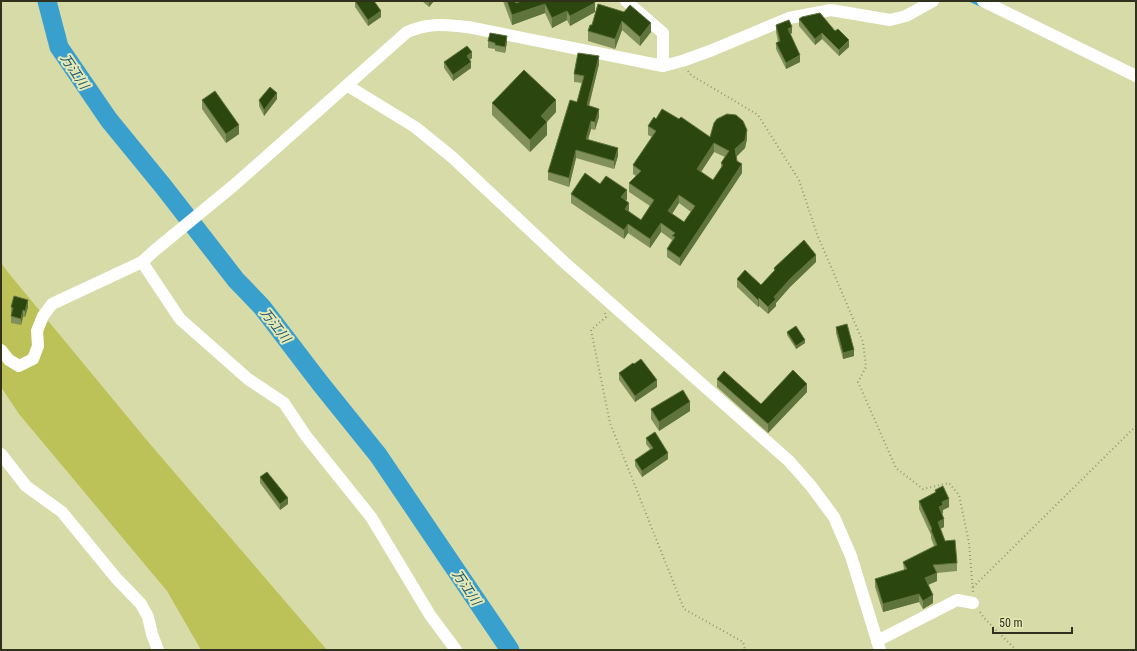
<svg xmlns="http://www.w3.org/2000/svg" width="1137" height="651" font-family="'Roboto Condensed','Noto Sans JP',sans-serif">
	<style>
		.green { fill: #bdc258 }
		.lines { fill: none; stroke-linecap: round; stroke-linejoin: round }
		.stream { stroke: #39a0ce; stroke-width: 3 }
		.river { stroke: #39a0ce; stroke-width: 19 }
		.path { stroke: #969972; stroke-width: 2; stroke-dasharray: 1 3; stroke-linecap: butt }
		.street { stroke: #fff; stroke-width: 12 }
		.wall { fill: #82905c; fill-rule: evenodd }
		.shaded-wall { fill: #5f733d }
		.building { fill: #2c460f; stroke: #5f733d; fill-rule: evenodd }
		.labels { text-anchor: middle; stroke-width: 4; stroke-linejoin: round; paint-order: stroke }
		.water-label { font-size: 13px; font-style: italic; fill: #20566f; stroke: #e4e8b5 }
	</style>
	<rect width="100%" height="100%" fill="#d7dba8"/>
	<!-- green -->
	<polygon class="green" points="1,263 11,276 150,444 327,650 201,650 167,591 19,414 1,387"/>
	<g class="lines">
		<!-- stream -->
		<polyline class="stream" points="971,1 980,5"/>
		<!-- river -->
		<polyline class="river" points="47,1 59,47 109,120 163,186 236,280 262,307 320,383 378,455 510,650"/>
		<!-- path -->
		<g class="path">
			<polyline points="688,71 691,75 758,115 799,180 817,234 863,342 866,367 858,382 896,468 923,489 949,483 959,495 969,543 973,592"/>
			<polyline points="605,313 606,317 591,330 610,423 684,609 743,642 745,650"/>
			<polyline points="973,587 1136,426"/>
			<polyline points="980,612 984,618 1016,650"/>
		</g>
		<!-- street -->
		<g class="street">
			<polyline points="626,1 663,33 663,66"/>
			<polyline points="983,1 1136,76"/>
			<polyline points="348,86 415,127 452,157 564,262 789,461 811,486 834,517 851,556 880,650"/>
			<polyline points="142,262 180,319 248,379 284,403 306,436 371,517 430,615 456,650"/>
			<path d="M1 350 9 360 19 366 33 359 38 346 37 331 43 316 52 304 142 262 154 251 233 186 407 32C430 22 445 25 468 27L663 66 682 61 710 51 789 18 831 10 890 20 906 16 933 1"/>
			<polyline points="1,454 26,486 62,512 116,578 141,604 148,617 152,634 158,650"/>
			<polyline points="877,641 957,600 973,603"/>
		</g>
	</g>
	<!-- wall -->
	<g class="wall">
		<polygon points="355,1 381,17 368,26 355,7"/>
		<polygon points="422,1 434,1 429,7"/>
		<polygon points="503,1 515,1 516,3 594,1 595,12 570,26 567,20 552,28 545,13 512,25"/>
		<polygon points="598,4 651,32 640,46 622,30 615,49 588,41 588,31 592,25"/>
		<polygon points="799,19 835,31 849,47 839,56 822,39 815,45 799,26"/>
		<polygon points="776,25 792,33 790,34 800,62 786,69 776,49 776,43 778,42 776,32"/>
		<polygon points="488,41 507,42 505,53 495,51 495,49 488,48"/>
		<polygon points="472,58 470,60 471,68 453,81 444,68 444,62"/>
		<polygon points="599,64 589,106 599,117 595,130 591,129 588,139 618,156 614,169 576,158 569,187 548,180 548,172 577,102 582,83 574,82 574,74"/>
		<polygon points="277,99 264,116 259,106 259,100"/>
		<polygon points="202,100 239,134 226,143 202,109"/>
		<polygon points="492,103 556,112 547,122 547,135 530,152 492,115"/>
		<path d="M656 119H679L710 137 747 139 745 148 736 157 737 161 742 173 680 266 667 257V249L672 240 661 232 650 248 628 233 624 239 571 203V194L600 184 627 199 626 201 629 211 641 220 650 206 629 192V183L636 176 633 174V165L652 137 648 135V126ZM714 152 725 157 721 163V168L713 180 701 172ZM679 203 691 212 684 222 672 214Z"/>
		<polygon points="816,262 790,287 776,303 776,306 768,314 759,306 758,307 737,287 737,279 761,285 774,271 774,268"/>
		<polygon points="11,307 28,307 25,317 23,317 21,325 11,323 11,316 12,313 11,313"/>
		<polygon points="836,327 854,356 843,359 836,333"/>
		<polygon points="787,332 805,343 796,349 787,335"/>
		<polygon points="634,364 657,387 635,402 619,380 619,373"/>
		<polygon points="717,379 761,404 807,392 768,433 717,387"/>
		<polygon points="651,409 690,411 659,431 651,419"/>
		<polygon points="646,438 668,459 642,477 635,466 635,460 650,449 646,444"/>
		<polygon points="260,477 288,504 280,510 260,483"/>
		<polygon points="935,490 949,507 943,510 943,513 942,514 944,527 940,529 945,541 957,563 957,571 937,573 937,581 928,585 933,603 923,609 919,602 883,612 875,587 875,579 904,570 903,562 934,546 931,538 931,535 919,509 919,501 935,493"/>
	</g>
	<!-- shaded-wall -->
	<g class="shaded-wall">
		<polygon points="429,1 434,1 429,7"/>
		<polygon points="595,3 595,12 570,26 570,16"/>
		<polygon points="545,4 545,13 512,25 512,15"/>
		<polygon points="381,11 381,17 368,26 368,20"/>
		<polygon points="567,11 567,20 552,28 552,18"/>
		<polygon points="622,21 622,30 615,49 615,39"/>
		<polygon points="651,23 651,32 640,46 640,37"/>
		<polygon points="792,27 792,33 788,35 788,29"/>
		<polygon points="822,33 822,39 815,45 815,39"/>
		<polygon points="507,36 507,42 505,53 505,47"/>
		<polygon points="849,40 849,47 839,56 839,50"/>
		<polygon points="472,52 472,58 467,62 467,56"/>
		<polygon points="800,55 800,62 786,69 786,63"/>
		<polygon points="599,56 599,64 587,113 587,105"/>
		<polygon points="471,62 471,68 453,81 453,75"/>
		<polygon points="277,93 277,99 264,116 264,110"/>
		<polygon points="556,100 556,112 541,128 541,116"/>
		<polygon points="599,109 599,117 595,130 595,122"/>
		<polygon points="591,121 591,129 586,147 586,139"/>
		<polygon points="547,122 547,135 530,152 530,140"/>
		<polygon points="239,125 239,134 226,143 226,134"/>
		<polygon points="747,130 747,139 745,148 735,158 735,149"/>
		<polygon points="714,143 714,152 697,178 697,169"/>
		<polygon points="618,148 618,156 614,169 614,161"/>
		<polygon points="576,150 576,158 569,187 569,178"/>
		<polygon points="742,164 742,173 680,266 680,258"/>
		<polygon points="627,190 627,199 621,206 621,197"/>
		<polygon points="679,195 679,203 668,220 668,211"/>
		<polygon points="629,203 629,211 625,209"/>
		<polygon points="661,223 661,232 650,248 650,239"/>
		<polygon points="628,224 628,233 624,239 624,230"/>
		<polygon points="816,255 816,262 790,287 776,303 776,306 768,314 768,307 774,297 790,279"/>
		<polygon points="759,298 759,306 758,307 758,300"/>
		<polygon points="28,300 28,307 25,317 25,311"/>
		<polygon points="23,310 23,317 21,325 21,319"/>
		<polygon points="805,340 805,343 796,349 796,346"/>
		<polygon points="854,350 854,356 843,359 843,353"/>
		<polygon points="657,380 657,387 635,402 635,396"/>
		<polygon points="807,384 807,392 768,433 768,424"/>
		<polygon points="690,402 690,411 659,431 659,422"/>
		<polygon points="668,453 668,459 642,477 642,471"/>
		<polygon points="288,498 288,504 280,510 280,504"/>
		<polygon points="949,499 949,507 943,510 943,513 939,515 939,507 942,502"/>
		<polygon points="944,519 944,527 938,530 938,522"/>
		<polygon points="937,573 937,581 925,586 925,578"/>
		<polygon points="919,594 919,602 883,612 883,604"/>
		<polygon points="933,595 933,603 923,609 923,601"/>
	</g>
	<!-- building -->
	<g class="building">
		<polygon points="355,1 374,1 381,11 368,20"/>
		<polygon points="507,1 515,1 516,3 522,1 594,1 595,3 570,16 567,11 552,18 545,4 512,15"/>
		<polygon points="598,4 624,12 630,5 651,23 640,37 622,21 615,39 588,31 590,25 592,25"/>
		<polygon points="820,13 835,31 838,29 849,40 839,50 822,33 815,39 799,19 802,17"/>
		<polygon points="789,20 792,27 788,29 800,55 786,63 776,43 780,41 776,25"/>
		<polygon points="490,33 507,36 505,47 495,45 495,43 488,41"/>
		<polygon points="467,46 472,52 467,56 471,62 453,75 444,62"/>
		<polygon points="578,53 599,56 587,105 599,109 595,122 591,121 586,139 618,148 614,161 576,150 569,178 548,172 570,100 577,102 584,76 574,74"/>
		<polygon points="524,70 556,100 541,116 547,122 530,140 492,103"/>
		<polygon points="270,87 277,93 264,110 259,100"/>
		<polygon points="215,91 239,125 226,134 202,100"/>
		<path d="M662 109 679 119 681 117 710 137 714 123 717 119 727 114 736 115 743 121 747 130 745 140 735 149 737 161 742 164 680 258 667 249 675 237 672 236 675 233 661 223 650 239 628 224 624 230 571 194 585 173 600 184 606 176 627 190 621 197 629 203 625 209 641 220 654 200 629 183 641 171 633 165 656 131 648 126 654 117 656 119ZM714 143 729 151 721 163 723 165 713 180 697 169ZM679 195 695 206 684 222 668 211Z"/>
		<polygon points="804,240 816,255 790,279 774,297 776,299 768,307 759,298 758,300 737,279 745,270 761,285 775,270 774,268"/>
		<polygon points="14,296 28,300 25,311 23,310 21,319 11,316 13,308 11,307"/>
		<polygon points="847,324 854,350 843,353 836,327"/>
		<polygon points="796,326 805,340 796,346 787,332"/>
		<polygon points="641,359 657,380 635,396 619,373 633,363 634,364"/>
		<polygon points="793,370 807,384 768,424 717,379 724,371 761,404"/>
		<polygon points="683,390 690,402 659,422 651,409"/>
		<polygon points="655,432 668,453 642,471 635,460 653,448 646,438"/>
		<polygon points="267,472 288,498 280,504 260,477"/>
		<polygon points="943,486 949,499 942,502 943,505 939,507 944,519 938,522 945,541 955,540 957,563 933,565 937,573 925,578 933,595 923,601 919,594 883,604 875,579 907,569 903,562 937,545 931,530 932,529 919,501 936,492 935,490"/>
	</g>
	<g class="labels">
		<!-- water labels -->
		<g class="water-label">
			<text transform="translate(75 71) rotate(56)" y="5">万江川</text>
			<text transform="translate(276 325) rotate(52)" y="5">万江川</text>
			<text transform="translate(467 587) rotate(56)" y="5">万江川</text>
		</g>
	</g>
	<!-- border -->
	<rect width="1137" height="651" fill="none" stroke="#31321e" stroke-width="4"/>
	<!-- scale -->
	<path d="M993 627v6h79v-6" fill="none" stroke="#31321e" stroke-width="2"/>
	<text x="999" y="627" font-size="12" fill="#31321e" stroke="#e4e8b5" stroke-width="3" paint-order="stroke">50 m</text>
</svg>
